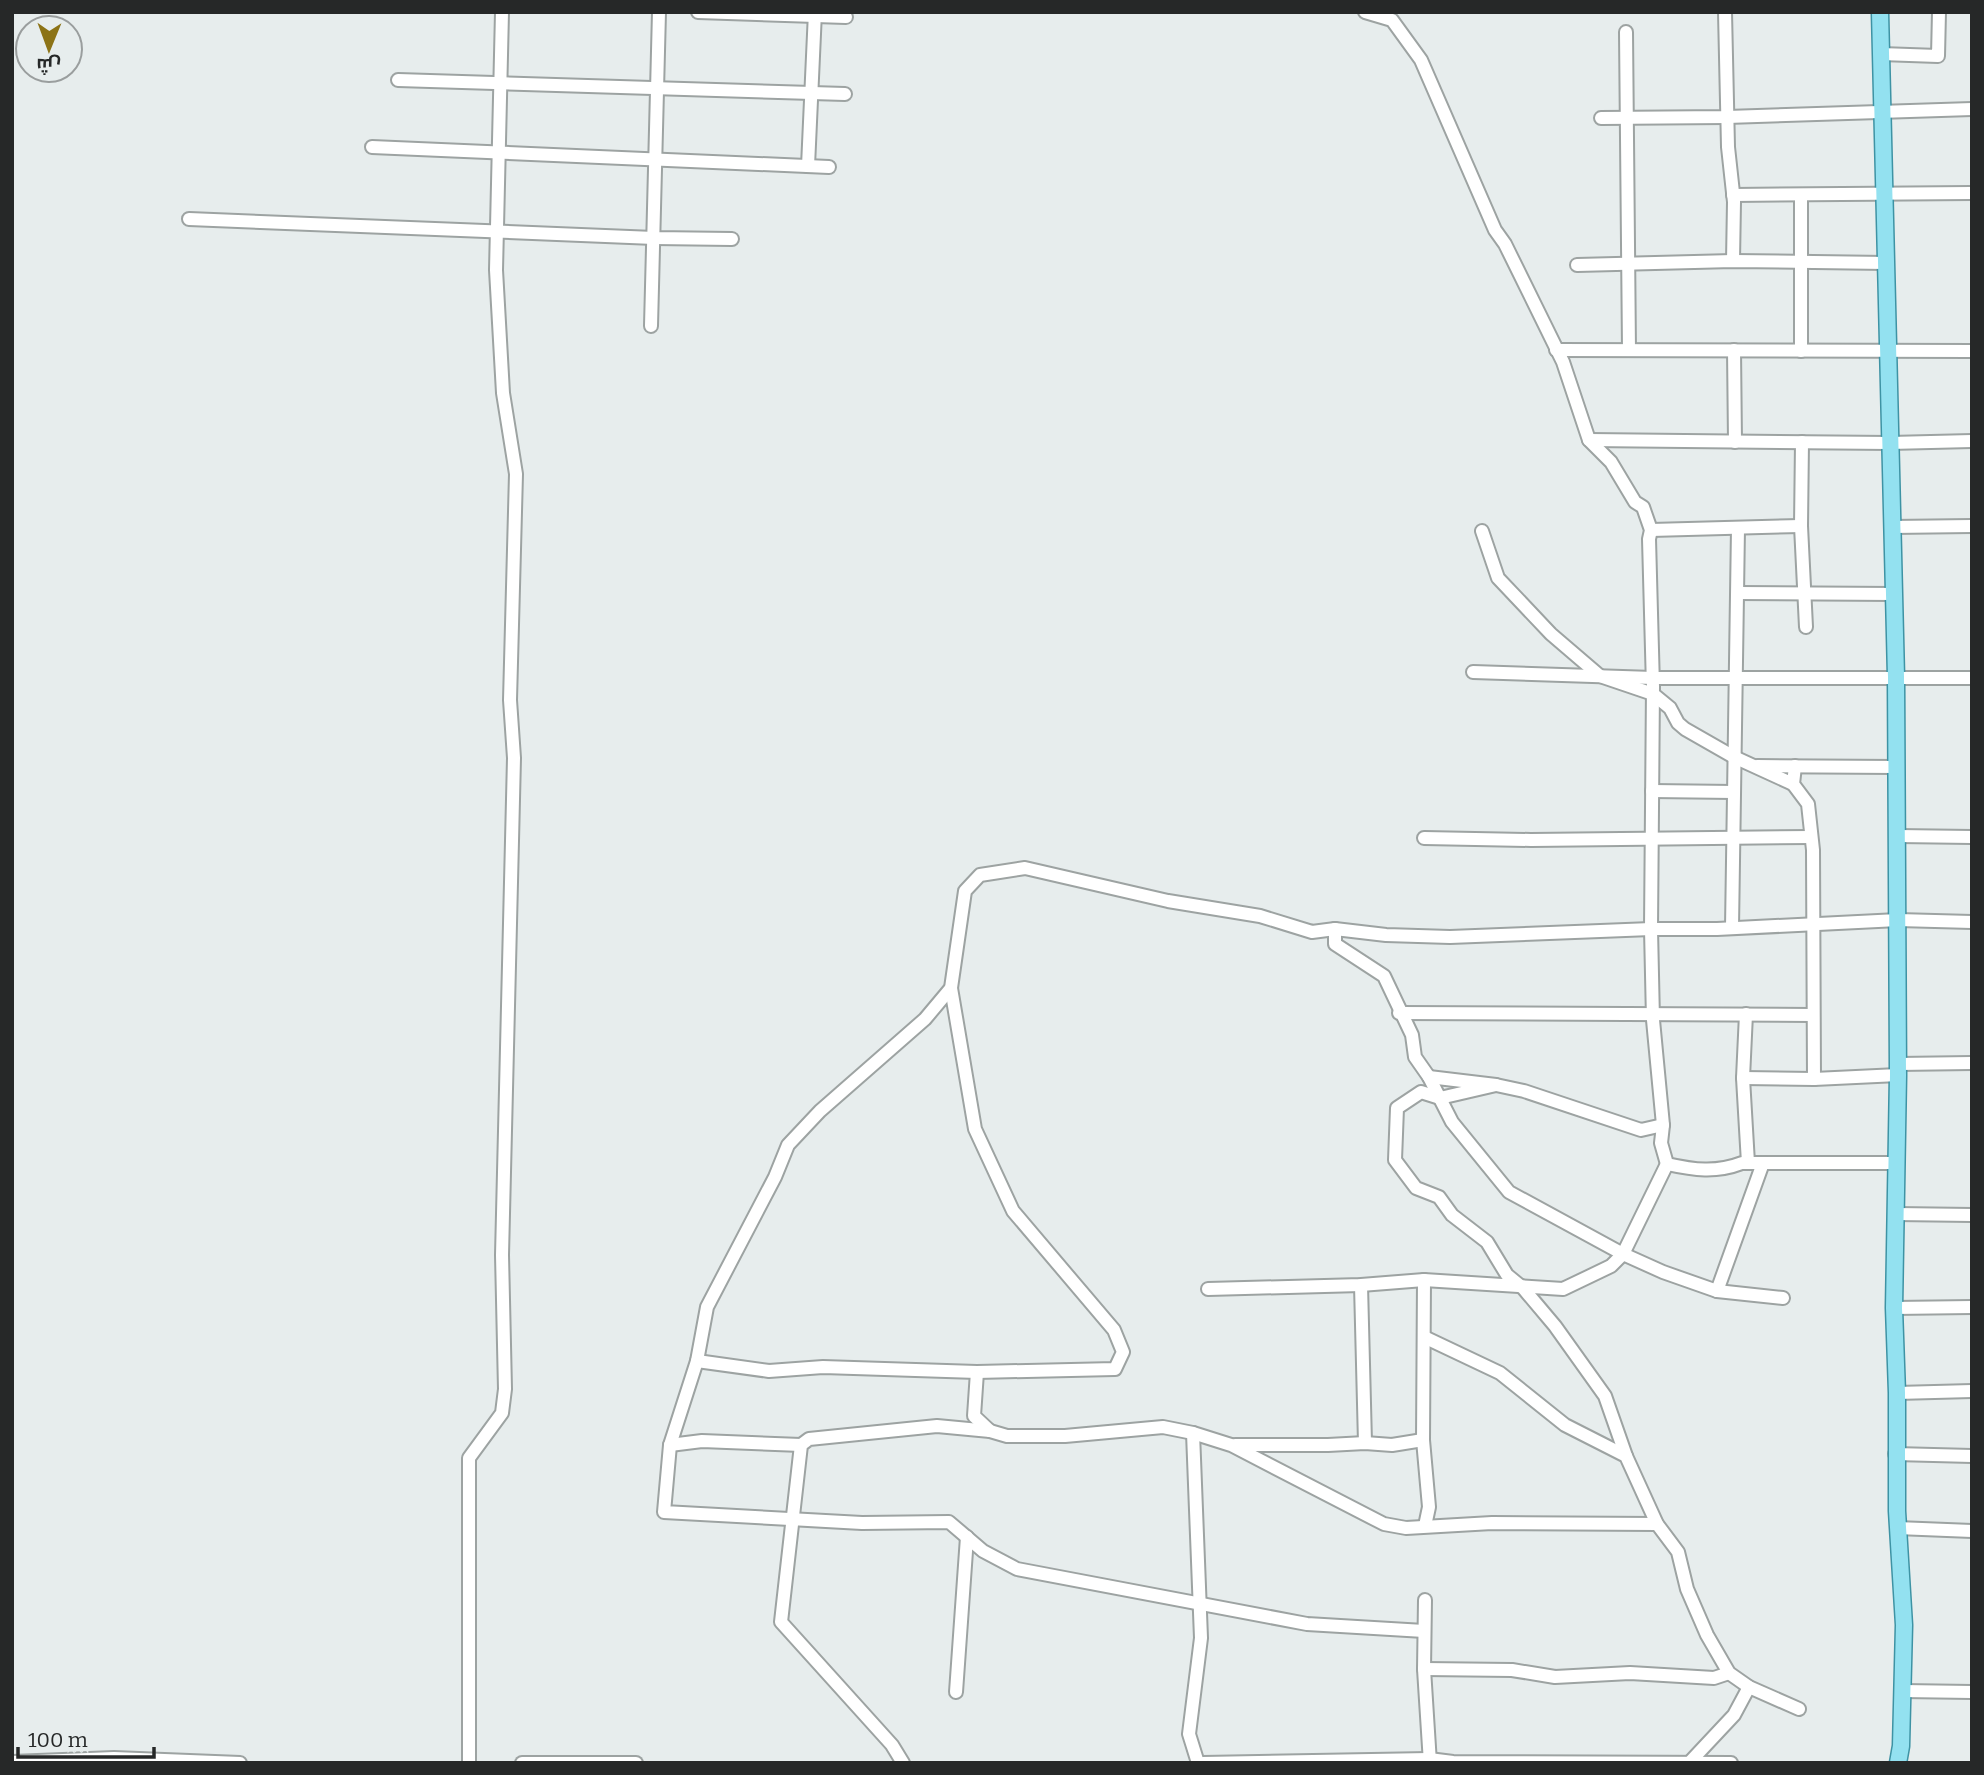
<svg xmlns="http://www.w3.org/2000/svg" width="1984" height="1775" font-family="Bitter,Cairo,serif">
	<style>
		.lines { fill: none; stroke-linecap: round; stroke-linejoin: round }
		.minor-casing { stroke: #9da3a2; stroke-width: 16 }
		.major-casing { stroke: #3e93a4; stroke-width: 19 }
		.minor { stroke: #fff; stroke-width: 12 }
		.major { stroke: #93e1f0; stroke-width: 16 }
	</style>
	<rect width="100%" height="100%" fill="#e7eded"/>
	<g class="lines">
		<defs>
			<g id="minor">
				<polyline points="698,12 846,17"/>
				<path d="M1365 12 1392 20 1421 60 1495 230 1505 244 1563 362 1589 440 1611 462 1635 502 1643 507 1651 530 1649 539 1653 687 1651 929 1653 1020 1663 1125 1661 1143 1667 1164C1694 1170 1716 1173 1742 1163H1897"/>
				<polyline points="1725,12 1728,147 1734,202 1733,261"/>
				<polyline points="1626,32 1629,350"/>
				<polyline points="1881,54 1938,56 1939,12"/>
				<polyline points="398,80 845,94"/>
				<polyline points="1601,118 1727,117 1972,109"/>
				<polyline points="372,147 829,167"/>
				<polyline points="808,166 815,12"/>
				<polyline points="1733,195 1972,193"/>
				<polyline points="1801,195 1801,351"/>
				<polyline points="189,219 654,238 732,239"/>
				<polyline points="1577,265 1733,261 1886,263"/>
				<polyline points="651,326 659,12"/>
				<polyline points="1556,350 1972,351"/>
				<polyline points="1734,350 1735,442"/>
				<polyline points="1589,440 1890,443 1972,441"/>
				<polyline points="1802,442 1801,526 1806,627"/>
				<polyline points="1892,527 1972,526"/>
				<polyline points="1651,530 1801,526"/>
				<polyline points="1482,531 1498,578 1551,634 1600,676 1653,694 1670,708 1678,723 1685,729 1734,757 1793,784"/>
				<polyline points="1738,593 1894,594"/>
				<polyline points="1473,672 1653,678 1972,678"/>
				<polyline points="1757,766 1897,767"/>
				<polyline points="1795,766 1793,784 1808,804 1813,850 1814,1079"/>
				<polyline points="1652,791 1734,792"/>
				<polyline points="1898,836 1972,837"/>
				<polyline points="1424,838 1531,840 1811,837"/>
				<polyline points="1732,928 1738,528"/>
				<polyline points="1335,929 1335,944 1384,976 1412,1035 1415,1057 1429,1077 1452,1122 1509,1192 1623,1254 1663,1272 1717,1291 1783,1298"/>
				<polyline points="1399,1013 1813,1015"/>
				<polyline points="1746,1014 1743,1078 1748,1163"/>
				<polyline points="1898,1064 1972,1063"/>
				<polyline points="1429,1077 1496,1085 1524,1091 1641,1130 1663,1125"/>
				<polyline points="1743,1078 1814,1079 1898,1075"/>
				<polyline points="1496,1085 1440,1098 1421,1092 1397,1108 1395,1160 1416,1188 1439,1197 1452,1215 1487,1242 1507,1275 1523,1288 1555,1326 1605,1396 1626,1456"/>
				<polyline points="1896,1214 1972,1215"/>
				<polyline points="1424,1280 1423,1440 1429,1507 1425,1526"/>
				<polyline points="1361,1285 1365,1443"/>
				<polyline points="1208,1289 1361,1285 1424,1280 1563,1289 1611,1266 1623,1254 1667,1164"/>
				<polyline points="1717,1291 1763,1163"/>
				<polyline points="1894,1308 1972,1307"/>
				<polyline points="1424,1337 1500,1373 1565,1425 1626,1456 1657,1524 1678,1552 1687,1589 1707,1635 1729,1673 1749,1687 1799,1709"/>
				<polyline points="697,1361 769,1371 823,1367 977,1372 1115,1369 1123,1352 1114,1330 1013,1211 975,1129 951,988"/>
				<polyline points="977,1372 974,1416 990,1431"/>
				<polyline points="1897,1393 1972,1391"/>
				<polyline points="1193,1433 1201,1638 1189,1734 1198,1763"/>
				<polyline points="670,1445 702,1441 801,1445"/>
				<polyline points="1235,1445 1328,1445 1365,1443 1392,1445 1423,1440"/>
				<polyline points="1895,1454 1972,1456"/>
				<polyline points="1897,1528 1972,1531"/>
				<polyline points="1425,1600 1424,1669 1430,1763"/>
				<polyline points="1424,1631 1307,1624 1017,1569 983,1551 949,1522 862,1523 664,1512 670,1445 697,1361 707,1307 775,1177 788,1145 820,1111 925,1019 951,988 965,891 980,875 1025,868 1168,901 1260,916 1312,932 1335,929 1386,935 1450,937 1651,929 1717,929 1898,920 1972,922"/>
				<polyline points="1424,1669 1512,1670 1555,1677 1630,1673 1714,1678 1729,1673"/>
				<polyline points="1903,1691 1972,1692"/>
				<polyline points="956,1692 967,1537"/>
				<polyline points="12,1762 114,1758 240,1763"/>
				<polyline points="469,1763 469,1458 502,1413 505,1389 502,1255 514,758 510,700 516,474 503,393 496,270 502,12"/>
				<polyline points="522,1763 636,1763"/>
				<polyline points="903,1763 892,1745 781,1622 801,1445 809,1439 937,1426 990,1431 1007,1436 1065,1436 1163,1427 1193,1433 1231,1445 1384,1524 1406,1528 1492,1523 1657,1524"/>
				<polyline points="1203,1763 1429,1759 1453,1762 1731,1763"/>
				<polyline points="1689,1763 1734,1715 1749,1687"/>
			</g>
			<polyline id="major" points="1880,12 1896,677 1898,1075 1894,1308 1897,1393 1897,1511 1904,1625 1901,1746 1898,1763"/>
		</defs>
		<!-- minor casing -->
		<use href="#minor" class="minor-casing"/>
		<!-- major casing -->
		<use href="#major" class="major-casing"/>
		<!-- minor -->
		<use href="#minor" class="minor"/>
		<!-- major -->
		<use href="#major" class="major"/>
	</g>
	<!-- border -->
	<rect width="1984" height="1775" fill="none" stroke="#262828" stroke-width="28"/>
	<!-- north arrow -->
	<g transform="translate(49 49) rotate(181)"><circle r="33" fill="#e7eded" stroke="#9a9e9e" stroke-width="2"/>
	<path d="M0-5L12 26L0 18L-12 26Z" fill="#8c7316"/>
	<text y="-10" font-size="19" font-weight="bold" text-anchor="middle" fill="#262828">ش</text>
	</g>
	<!-- scale -->
	<path d="M18 1747v10h136v-10" fill="none" stroke="#262828" stroke-width="3.5"/>
	<text x="28" y="1747" font-size="21" fill="#262828" stroke="#e7eded" stroke-width="5" paint-order="stroke">100 m</text>
</svg>
